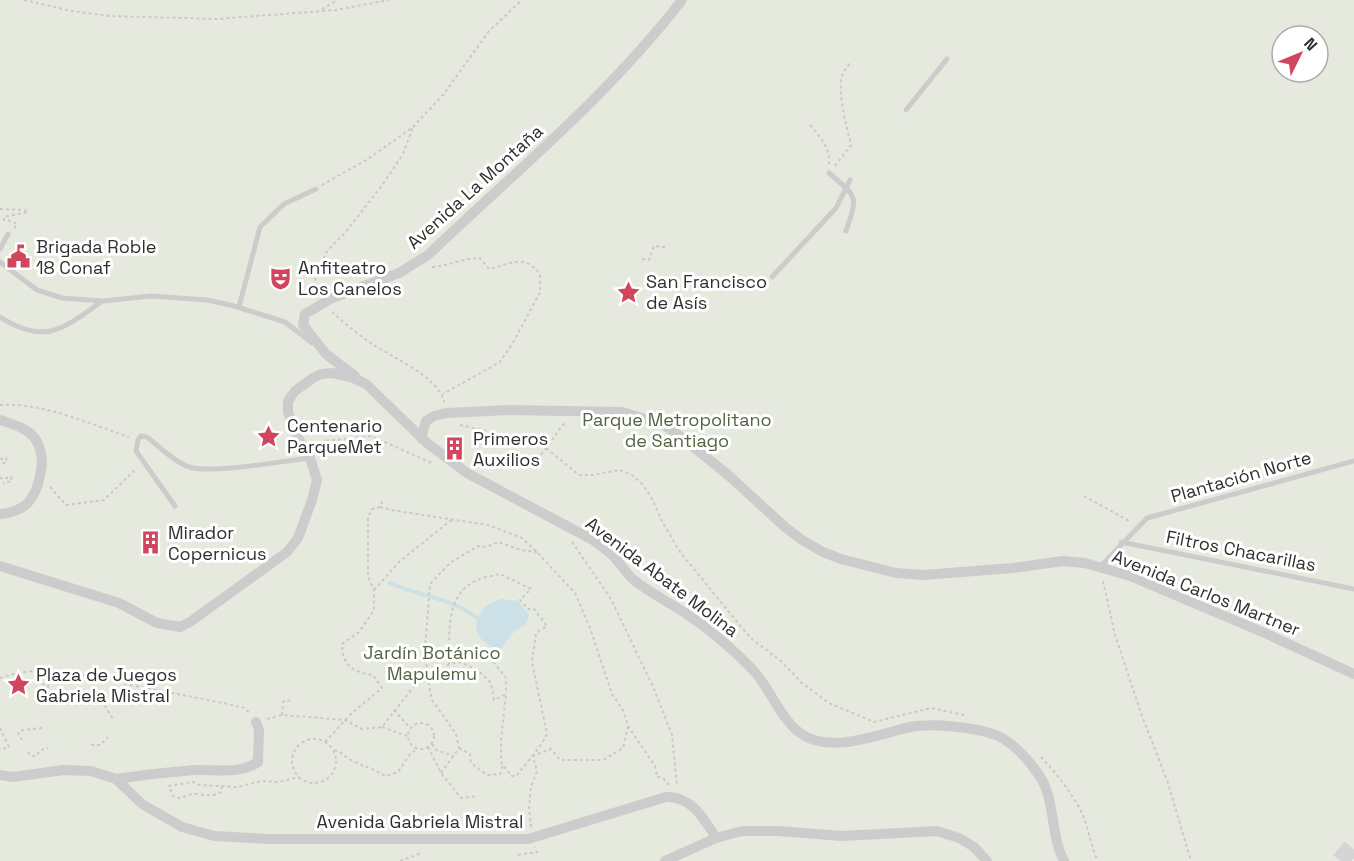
<svg xmlns="http://www.w3.org/2000/svg" width="1354" height="861" font-family="'Space Grotesk',sans-serif">
	<style>
		.green { fill: #e6eade; fill-rule: evenodd }
		.water { fill: #cce0e8 }
		.lines { fill: none; stroke-linecap: round; stroke-linejoin: round }
		.stream { stroke: #cce0e8; stroke-width: 4 }
		.highway-tunnel { stroke: #d5d5d5; stroke-width: 18; stroke-dasharray: 18 9; stroke-linecap: butt }
		.path { stroke: #c9c9c9; stroke-width: 2; stroke-dasharray: 3 3; stroke-linecap: butt }
		.lane { stroke: #ccc; stroke-width: 5 }
		.street { stroke: #ccc; stroke-width: 10 }
		.labels { text-anchor: middle; stroke-width: 6; stroke-linejoin: round; paint-order: stroke }
		.street-label { font-size: 18px; fill: #2f2f2f; stroke: #fff }
		.poi-label { font-size: 18px; fill: #2f2f2f; stroke: #fff; text-anchor: start }
		.park-label { font-size: 18px; fill: #556541; stroke: #fff }
	</style>
	<rect width="100%" height="100%" fill="#fff"/>
	<!-- green -->
	<path class="green" d="M0 0H1354V861H0ZM1282 36H1318V72H1282Z"/>
	<!-- water -->
	<path class="water" d="M502 599 518 601 529 615 526 624 514 632 500 650C466 641 470 607 502 599Z"/>
	<g class="lines">
		<!-- stream -->
		<path class="stream" d="M390 583C418 596 452 598 477 618"/>
		<!-- highway-tunnel -->
		<polyline class="highway-tunnel" points="1340,861 1354,844"/>
		<!-- path -->
		<g class="path">
			<polyline points="24,0 72,11 110,16 216,19 336,10 389,0"/>
			<polyline points="322,9 338,0"/>
			<path d="M810 125C820 137 831 149 829 164"/>
			<path d="M835 166 851 145C847 128 836 89 843 73 845 69 849 65 851 62"/>
			<polyline points="322,185 368,159 413,127 443,95 489,31 522,0"/>
			<polyline points="0,209 24,210 28,212 4,217 4,220 12,221 17,224 14,229"/>
			<polyline points="642,259 649,260 654,246 665,247"/>
			<path d="M432 267C449 266 463 258 480 258L489 269C511 264 523 253 540 274V292L514 341 500 362 443 394"/>
			<polyline points="320,292 315,278 327,251 345,233 383,184 403,154 413,127"/>
			<path d="M332 312C344 323 358 334 372 344 392 357 440 378 444 402"/>
			<path d="M0 405C43 402 89 424 129 437"/>
			<polyline points="460,425 487,431 505,439 526,441 546,448 579,475 592,475 620,470 632,475 642,484 651,497 663,523 680,552 742,628 753,640 781,661 802,683 829,703 874,722 931,708 964,715"/>
			<polyline points="317,448 324,441 371,436 434,464"/>
			<polyline points="0,459 6,458 7,462 0,464"/>
			<path d="M481 467 503 463 513 469C532 465 540 457 551 442 556 435 559 428 566 422"/>
			<polyline points="0,477 2,479 11,477 12,481 3,483"/>
			<polyline points="50,487 66,505 104,500 137,468"/>
			<polyline points="1084,496 1131,522"/>
			<polyline points="380,507 391,510 488,525 522,538 537,552 575,593 590,628 612,694 623,710 628,726 655,766 657,777 663,778 669,785"/>
			<polyline points="572,542 611,599 654,689 672,735 677,786"/>
			<polyline points="1103,581 1115,635 1141,713 1168,783 1191,861"/>
			<polyline points="374,590 400,561 454,518"/>
			<polyline points="482,648 506,678 506,694"/>
			<polyline points="46,670 36,677 36,683 48,685 48,698"/>
			<path d="M0 678C45 661 95 678 141 687 176 694 211 700 245 708L250 714"/>
			<polyline points="86,694 100,697 114,721"/>
			<polyline points="394,710 410,728"/>
			<polyline points="282,715 283,702 286,700 292,701"/>
			<path d="M267 719 282 715 345 720 362 729 382 727 415 685 441 674 449 664 461 662 481 673 491 683 494 700 506 694 501 740V762L511 776H516C527 763 540 748 547 734L532 662 536 633 547 626 534 609H528L520 600 531 589 500 574C493 576 484 577 477 580 444 595 450 635 449 664"/>
			<circle cx="421" cy="736" r="13"/>
			<polyline points="382,727 407,736"/>
			<polyline points="0,728 9,747 0,750"/>
			<circle cx="314" cy="761" r="22"/>
			<polyline points="22,740 18,733 23,730 42,728"/>
			<path d="M325 742 352 713 382 688 373 675C352 672 342 665 342 644L359 632 374 610V590L368 577V517L372 509 380 507 383 499"/>
			<polyline points="432,744 436,750 454,756"/>
			<polyline points="91,745 100,745 108,737"/>
			<polyline points="428,747 441,773 461,798 478,796"/>
			<polyline points="459,748 470,754 471,763 487,775 500,774 503,765"/>
			<path d="M334 750C342 752 345 757 351 760 363 766 374 769 385 776L398 772 410 754 417 749"/>
			<polyline points="28,752 31,756 36,756 41,750 48,748"/>
			<path d="M1041 757C1056 773 1071 792 1081 811 1089 827 1090 845 1098 861"/>
			<polyline points="441,773 459,748 456,734 432,700 428,680 425,649 430,584 450,563 478,546 486,547 498,542 521,550 537,552"/>
			<path d="M222 786 221 792C212 798 205 794 195 794 189 794 184 797 179 798L173 796 169 786 193 782 199 785 237 787 262 781 278 782 299 777"/>
			<polyline points="531,827 529,807 531,787 537,771 533,756 551,749 560,760 603,760 623,748 628,726"/>
			<polyline points="518,855 537,852 535,847"/>
			<polyline points="400,861 419,854 421,851"/>
		</g>
		<!-- lane -->
		<g class="lane">
			<polyline points="906,110 947,59"/>
			<path d="M829 173C858 198 858 195 846 231"/>
			<polyline points="0,249 8,234"/>
			<polyline points="0,262 37,290 62,298 103,301 151,296 207,300 234,306 285,322 312,343"/>
			<polyline points="772,277 836,208 850,180"/>
			<polyline points="239,307 260,227 284,204 316,189"/>
			<path d="M0 317C45 345 62 330 101 302"/>
			<path d="M175 506 136 451 138 440 141 436 147 437C160 447 173 461 189 467 212 474 282 461 310 458"/>
			<polyline points="1121,542 1354,589"/>
			<polyline points="1100,567 1147,518 1354,461"/>
		</g>
		<!-- street -->
		<g class="street">
			<path d="M355 376 326 354 303 325 305 314 332 298 399 273 428 255C515 172 608 96 682 0"/>
			<path d="M0 420C12 424 29 428 36 440 43 452 43 464 40 476 35 500 25 512 0 514"/>
			<polyline points="421,438 426,421 434,416 446,413 509,410 622,412 662,424 676,433 727,474 785,527 802,540 823,552 841,559 896,573 923,575 1013,568 1063,561 1085,563 1130,576 1267,634 1354,674"/>
			<path d="M0 566 119 603 157 623 180 627 190 622 287 552 298 538 312 500 317 480 310 458 297 436 288 412V401L295 391 313 378 321 374 332 373 351 377 366 384 427 443 467 473 593 540C599 545 606 549 611 554 620 562 626 574 635 581 651 593 668 602 685 613 707 627 736 652 754 671 770 689 781 719 800 733 830 755 879 734 910 727 932 723 975 727 996 735 1012 742 1026 757 1036 771 1057 797 1049 833 1064 861"/>
			<path d="M0 775 13 777 63 770 91 771 116 779 142 804 182 827 214 836 269 839H528L666 797C691 796 704 818 716 838"/>
			<path d="M116 779C142 775 168 772 195 770 217 769 239 775 258 762L259 730 256 722"/>
			<polyline points="665,861 716,838 742,831 778,831 842,836 937,831 959,838 974,847 987,861"/>
		</g>
	</g>
	<!-- icons -->
	<defs>
		<symbol id="civic-bare" viewBox="-9 -9 18 18"><path d="M-.6-6.5H3V-4.5H.6V-3L4-1V1h2V6H-6V1h2V-1L-.6-3ZM-1.2 2.5V6h2.4V2.5Z" fill="#d1455d" stroke="#fff" stroke-width="2.5" paint-order="stroke"/></symbol>
		<symbol id="theatre-bare" viewBox="-9 -9 18 18"><path d="M-5-5.5Q0-4 5-5.5V0Q5 5 0 6Q-5 5-5 0ZM-3.3-2.5H-1v1.5H-3.3ZM1-2.5H3.3v1.5H1ZM-2.8 1Q0 5.5 2.8 1Z" fill="#d1455d" stroke="#fff" stroke-width="2.5" paint-order="stroke"/></symbol>
		<symbol id="sight-bare" viewBox="-9 -9 18 18"><path d="M0-6L1.8-2.2L6-1.7L2.9 1.2L3.7 5.4L0 3.3L-3.7 5.4L-2.9 1.2L-6-1.7L-1.8-2.2Z" fill="#d1455d" stroke="#fff" stroke-width="2.5" paint-order="stroke"/></symbol>
		<symbol id="building-bare" viewBox="-9 -9 18 18"><path d="M-4-6H4V6H1V3H-1V6H-4ZM-2.5-4.3h1.7v1.8h-1.7ZM.8-4.3h1.7v1.8H.8ZM-2.5-1h1.7V.8h-1.7ZM.8-1h1.7V.8H.8Z" fill="#d1455d" stroke="#fff" stroke-width="2.5" paint-order="stroke"/></symbol>
	</defs>
	<g fill-rule="evenodd">
		<use href="#civic-bare" x="2" y="240" width="33" height="33"/>
		<use href="#theatre-bare" x="264" y="262" width="33" height="33"/>
		<use href="#sight-bare" x="612" y="276" width="33" height="33"/>
		<use href="#sight-bare" x="252" y="420" width="33" height="33"/>
		<use href="#building-bare" x="438" y="432" width="33" height="33"/>
		<use href="#building-bare" x="134" y="526" width="33" height="33"/>
		<use href="#sight-bare" x="2" y="668" width="33" height="33"/>
	</g>
	<g class="labels">
		<!-- street labels -->
		<g class="street-label">
			<text transform="translate(475 187) rotate(-42)" y="6">Avenida La Montaña</text>
			<text transform="translate(1241 477) rotate(-16)" y="6">Plantación Norte</text>
			<text transform="translate(1241 551) rotate(11)" y="6">Filtros Chacarillas</text>
			<text transform="translate(662 577) rotate(37)" y="6">Avenida Abate Molina</text>
			<text transform="translate(1206 593) rotate(22)" y="6">Avenida Carlos Martner</text>
			<text x="420" y="828">Avenida Gabriela Mistral</text>
		</g>
		<!-- poi labels -->
		<g class="poi-label">
			<text x="36" y="253">Brigada Roble<tspan x="36" dy="21">18 Conaf</tspan></text>
			<text x="298" y="274">Anfiteatro<tspan x="298" dy="21">Los Canelos</tspan></text>
			<text x="646" y="288">San Francisco<tspan x="646" dy="21">de Asís</tspan></text>
			<text x="287" y="432">Centenario<tspan x="287" dy="21">ParqueMet</tspan></text>
			<text x="473" y="445">Primeros<tspan x="473" dy="21">Auxilios</tspan></text>
			<text x="168" y="539">Mirador<tspan x="168" dy="21">Copernicus</tspan></text>
			<text x="36" y="681">Plaza de Juegos<tspan x="36" dy="21">Gabriela Mistral</tspan></text>
		</g>
		<!-- park labels -->
		<g class="park-label">
			<text x="677" y="426">Parque Metropolitano<tspan x="677" dy="21">de Santiago</tspan></text>
			<text x="432" y="659">Jardín Botánico<tspan x="432" dy="21">Mapulemu</tspan></text>
		</g>
	</g>
	<!-- north arrow -->
	<g transform="translate(1300 54) rotate(47)"><circle r="28" fill="#ffffff" stroke="#acacac" stroke-width="1.5"/>
	<path d="M0-4.5L10 22L0 15L-10 22Z" fill="#d1455d"/>
	<text y="-9" font-size="16" font-weight="bold" text-anchor="middle" fill="#2f2f2f">N</text>
	</g>
</svg>
